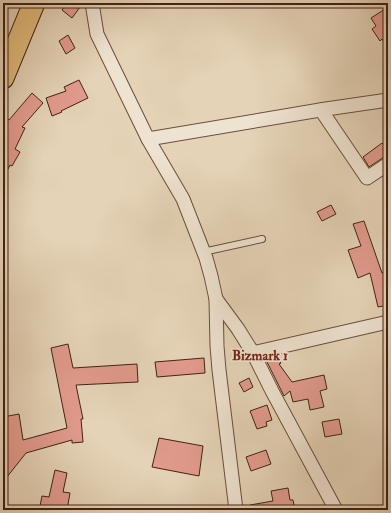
<svg xmlns="http://www.w3.org/2000/svg" width="391" height="513" font-family="'IM FELL Double Pica',serif">
	<style>
		.building { fill: #e29b8d; stroke: #412214 }
		.lines { fill: none; stroke-linecap: round; stroke-linejoin: round }
		.service-casing { stroke: #6a4e3d; stroke-width: 8 }
		.minor-casing { stroke: #6a4e3d; stroke-width: 15 }
		.trunk-casing { stroke: #412214; stroke-width: 23 }
		.service { stroke: #eee2d0; stroke-width: 6 }
		.minor { stroke: #eee2d0; stroke-width: 13 }
		.trunk { stroke: #e2ba7c; stroke-width: 21 }
		.labels { text-anchor: middle; stroke-width: 3.5; stroke-linejoin: round; paint-order: stroke }
		.quarter-label { font-size: 14px; font-weight: bold; fill: #7a1f14; stroke: #eee2d0 }
	</style>
	<rect width="100%" height="100%" fill="#e5d3b7"/>
	<filter id="stains"><feTurbulence type="fractalNoise" baseFrequency=".005" numOctaves="4"/><feColorMatrix values="0 0 0 0 .2 0 0 0 0 .09 0 0 0 0 .02 0 0 0 .5 -.17"/></filter>
	<radialGradient id="worn" r=".72"><stop offset=".6" stop-color="#630" stop-opacity="0"/><stop offset="1" stop-color="#630" stop-opacity=".3"/></radialGradient>
	<!-- building -->
	<g class="building">
		<polygon points="67,3 83,3 72,18 62,10"/>
		<polygon points="385,9 388,15 388,49 382,39 380,41 372,29 376,26 371,18"/>
		<polygon points="68,35 75,48 66,54 59,41"/>
		<polygon points="79,80 88,98 61,111 62,112 52,116 46,98 66,91 64,87"/>
		<polygon points="32,93 43,103 22,127 25,128 15,149 20,152 12,166 10,165 3,179 3,127 7,119 9,120"/>
		<polygon points="382,143 388,150 388,156 384,157 369,167 363,157"/>
		<polygon points="331,205 336,214 322,221 317,212"/>
		<polygon points="364,221 382,273 388,272 388,305 378,307 370,273 358,278 348,250 361,246 353,224"/>
		<polygon points="68,344 73,368 137,364 138,382 76,385 83,419 81,419 83,442 72,443 72,440 26,453 3,482 3,417 19,414 23,440 67,428 51,348"/>
		<polygon points="276,356 281,363 279,364 292,382 324,375 327,389 320,391 324,407 310,410 308,399 293,402 290,391 284,396 266,360 270,357"/>
		<polygon points="204,358 205,373 157,377 155,362"/>
		<polygon points="249,378 253,387 244,392 239,383"/>
		<polygon points="267,405 272,420 266,422 267,426 257,429 250,411"/>
		<polygon points="339,419 342,434 325,437 322,422"/>
		<polygon points="159,438 203,446 199,476 152,467"/>
		<polygon points="266,450 271,464 251,471 246,457"/>
		<polygon points="55,470 67,473 63,492 70,493 67,510 60,510 40,506 42,496 49,497"/>
		<polygon points="288,488 290,500 293,500 295,510 250,510 250,505 273,501 271,491"/>
	</g>
	<g class="lines">
		<defs>
			<polyline id="service" points="203,252 262,239"/>
			<g id="minor">
				<polyline points="92,3 97,34 148,139 183,199 206,258 211,276 216,299 217,346 219,370 236,510"/>
				<polyline points="321,110 367,178 388,164"/>
				<polyline points="148,139 326,109 388,100"/>
				<polyline points="216,299 238,329 253,353 272,391 336,510"/>
				<polyline points="253,353 388,322"/>
			</g>
			<polyline id="trunk" points="3,78 34,3"/>
		</defs>
		<!-- service casing -->
		<use href="#service" class="service-casing"/>
		<!-- minor casing -->
		<use href="#minor" class="minor-casing"/>
		<!-- trunk casing -->
		<use href="#trunk" class="trunk-casing"/>
		<!-- service -->
		<use href="#service" class="service"/>
		<!-- minor -->
		<use href="#minor" class="minor"/>
		<!-- trunk -->
		<use href="#trunk" class="trunk"/>
	</g>
	<g class="labels">
		<!-- quarter labels -->
		<g class="quarter-label">
			<text x="260" y="360">Bizmark 1</text>
		</g>
	</g>
	<!-- margin -->
	<rect width="391" height="513" fill="none" stroke="#e5d3b7" stroke-width="16"/>
	<rect x="4" y="4" width="383" height="505" fill="none" stroke="#412214" stroke-width="2"/>
	<rect x="8" y="8" width="375" height="497" fill="none" stroke="#412214"/>
	<rect width="100%" height="100%" filter="url(#stains)"/>
	<rect width="100%" height="100%" fill="url(#worn)"/>
</svg>
